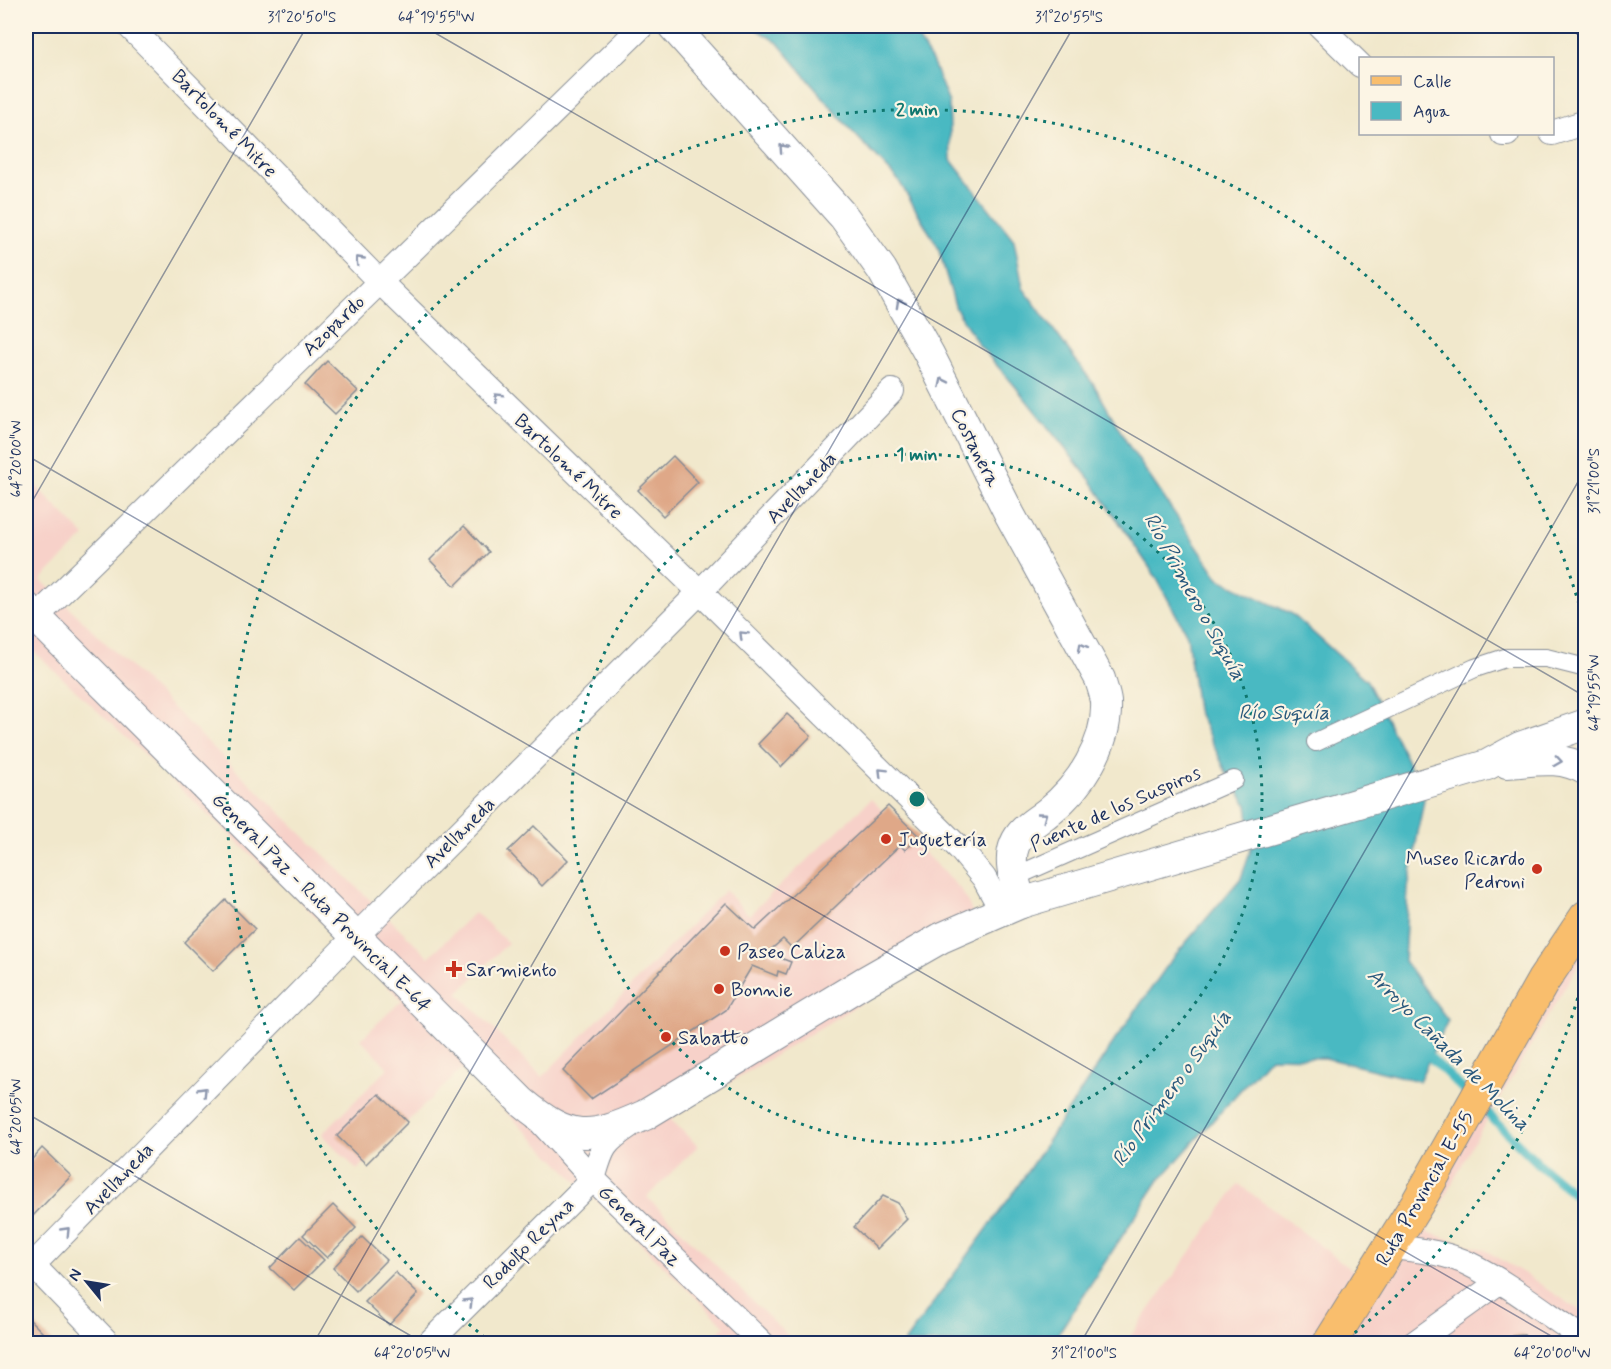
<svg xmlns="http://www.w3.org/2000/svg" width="1611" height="1369" font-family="Mynerve,sans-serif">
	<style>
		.built { fill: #f7d1c9 }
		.water { fill: #4ab9c2; stroke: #327490; stroke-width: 1.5 }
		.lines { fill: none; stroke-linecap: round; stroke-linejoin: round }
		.stream { stroke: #4ab9c2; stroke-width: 9 }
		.building { fill: #dfa888 }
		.pedestrian-casing { stroke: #868c95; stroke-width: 20 }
		.minor-casing { stroke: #868c95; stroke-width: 26 }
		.tertiary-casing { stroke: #868c95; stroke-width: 32 }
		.primary-casing { stroke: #868c95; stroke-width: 35 }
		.pedestrian { stroke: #fff; stroke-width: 18 }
		.minor { stroke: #fff; stroke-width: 24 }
		.tertiary { stroke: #fff; stroke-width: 30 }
		.primary { stroke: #f9be6d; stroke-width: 33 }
		.oneway { stroke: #8d97ae }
		.ticks { fill: none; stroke: #1b2f5e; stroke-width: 1.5; stroke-opacity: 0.45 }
		.ring { fill: none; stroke: #0f766e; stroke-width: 3; stroke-dasharray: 3 6 }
		.poi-dot { fill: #c8321e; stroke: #fcf5e5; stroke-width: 2 }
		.labels { text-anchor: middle; stroke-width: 4.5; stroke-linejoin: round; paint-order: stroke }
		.street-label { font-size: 20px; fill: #1b2f5e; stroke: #fcf5e5 }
		.poi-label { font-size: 20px; fill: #1b2f5e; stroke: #fcf5e5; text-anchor: start }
		.water-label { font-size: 21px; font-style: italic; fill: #29587c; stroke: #fcf5e5 }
		.centre { fill: #0f766e; stroke: #fcf5e5; stroke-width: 3 }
		.ring-label { font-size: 18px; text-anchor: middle; font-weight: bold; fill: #0f766e; stroke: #fcf5e5; stroke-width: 4.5; stroke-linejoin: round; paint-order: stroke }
		.neatline { fill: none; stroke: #1b2f5e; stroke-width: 2 }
		.ticks-label { font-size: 15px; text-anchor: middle; fill: #1b2f5e }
	</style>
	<rect width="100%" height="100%" fill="#fcf5e5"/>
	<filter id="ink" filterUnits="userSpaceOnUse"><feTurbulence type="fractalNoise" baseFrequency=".0167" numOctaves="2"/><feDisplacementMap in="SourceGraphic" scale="12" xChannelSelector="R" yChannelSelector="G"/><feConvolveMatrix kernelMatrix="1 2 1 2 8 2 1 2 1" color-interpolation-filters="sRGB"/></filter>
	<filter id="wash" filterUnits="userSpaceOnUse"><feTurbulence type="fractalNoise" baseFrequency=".008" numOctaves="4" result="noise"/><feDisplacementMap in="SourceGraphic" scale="24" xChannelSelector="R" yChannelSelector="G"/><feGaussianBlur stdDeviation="1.35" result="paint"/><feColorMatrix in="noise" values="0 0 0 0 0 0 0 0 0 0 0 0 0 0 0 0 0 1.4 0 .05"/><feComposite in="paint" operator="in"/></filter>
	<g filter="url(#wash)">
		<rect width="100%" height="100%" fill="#f1e8cc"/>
		<!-- built -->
		<g class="built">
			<polygon points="26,476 85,536 41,580 364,894 429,957 475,912 508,943 458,993 542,1077 725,890 749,915 871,799 962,891 981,930 670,1119 698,1146 647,1197 790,1338 785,1343 707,1343 725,1326 462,1069 357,1170 322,1134 388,1068 361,1039 402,1000 294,895 26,644"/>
			<polygon points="1585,897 1585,953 1470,1149 1427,1232 1485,1250 1525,1274 1585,1314 1585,1343 1125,1344 1239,1184 1363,1278"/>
		</g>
		<!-- water -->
		<polygon class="water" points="751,26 910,26 932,61 949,103 951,160 1014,240 1023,288 1094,385 1129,446 1219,579 1292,614 1367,681 1406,758 1424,799 1408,888 1404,961 1448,1020 1419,1081 1325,1058 1270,1057 1157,1183 1052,1343 904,1343 1011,1196 1117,1037 1172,959 1241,878 1252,846 1247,805 1227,774 1197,710 1187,635 1156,577 1091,481 1015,386 979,345 956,309 938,247 899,181 848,127 777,42"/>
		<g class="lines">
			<!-- stream -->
			<polyline class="stream" points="1422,1049 1543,1168 1586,1204"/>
		</g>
		<g id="blocks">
			<!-- building -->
			<g class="building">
				<polygon points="327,361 358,391 335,414 305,385"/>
				<polygon points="673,456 698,482 663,516 638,490"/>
				<polygon points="464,526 489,552 455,586 430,560"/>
				<polygon points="787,714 811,736 781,767 758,744"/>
				<polygon points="888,806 920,837 905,850 900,845 792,948 783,939 767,953 791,962 786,974 778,971 777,976 752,966 726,1010 591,1099 563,1071 726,903 755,930"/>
				<polygon points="534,826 568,860 542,886 508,851"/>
				<polygon points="226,900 255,929 213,971 184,942"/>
				<polygon points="379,1094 408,1122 366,1164 337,1136"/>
				<polygon points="42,1148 71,1176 30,1219 26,1215 26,1166"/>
				<polygon points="883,1196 898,1203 907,1219 877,1249 854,1227"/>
				<polygon points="333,1205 356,1228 327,1258 303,1235"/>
				<polygon points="300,1237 324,1260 294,1290 270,1268"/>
				<polygon points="362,1237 386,1260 356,1291 333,1268"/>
				<polygon points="395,1272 418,1294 389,1325 365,1302"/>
				<polygon points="28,1318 54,1344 26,1344 26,1321"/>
				<polygon points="1524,1335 1533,1344 1505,1344 1513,1336"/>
			</g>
		</g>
	</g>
	<g filter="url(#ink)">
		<use href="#blocks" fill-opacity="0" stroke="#868c95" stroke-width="1.5"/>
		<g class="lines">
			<defs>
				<g id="pedestrian">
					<polyline points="1316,742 1475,668 1505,658 1546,658 1582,667 1586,670"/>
					<polyline points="1014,877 1234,780"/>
				</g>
				<g id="minor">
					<polyline points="129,26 379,281 700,592 960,849 984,878 1002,911"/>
					<polyline points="1320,26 1360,65"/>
					<polyline points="1552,133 1586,122"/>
					<polyline points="1503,134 1507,134"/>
					<polyline points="26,627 642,26"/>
					<polyline points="538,1119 593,1179 763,1344"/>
					<path d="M1392 1247C1417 1250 1445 1252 1469 1264 1510 1284 1548 1315 1586 1340"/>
					<polyline points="26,1258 109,1344"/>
					<polyline points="26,1272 357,935 700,592 892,391"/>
					<path d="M428 1344 593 1179C602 1149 602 1144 629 1126"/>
					<polyline points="1413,1344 1499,1282"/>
				</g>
				<g id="tertiary">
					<path d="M673 26 844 217 882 270 929 354 1010 515 1100 679C1102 687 1105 694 1106 702 1108 744 1080 787 1048 812 1036 822 1021 829 1015 844 1007 862 1016 885 1021 903"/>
					<path d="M26 607 522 1102C570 1142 590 1140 645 1115L864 982 941 938 1021 903 1487 765 1520 747 1586 724"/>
					<path d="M1507 763C1536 761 1560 755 1586 770"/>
				</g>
				<polyline id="primary" points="1329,1344 1418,1202 1543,981 1586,917"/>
			</defs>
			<!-- pedestrian casing -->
			<use href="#pedestrian" class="pedestrian-casing"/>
			<!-- minor casing -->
			<use href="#minor" class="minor-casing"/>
			<!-- tertiary casing -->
			<use href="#tertiary" class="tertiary-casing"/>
			<!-- primary casing -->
			<use href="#primary" class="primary-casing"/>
			<!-- pedestrian -->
			<use href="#pedestrian" class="pedestrian"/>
			<!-- minor -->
			<use href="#minor" class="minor"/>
			<!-- tertiary -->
			<use href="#tertiary" class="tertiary"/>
			<!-- primary -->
			<use href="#primary" class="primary"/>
		</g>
		<!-- one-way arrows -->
		<defs><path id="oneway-chevron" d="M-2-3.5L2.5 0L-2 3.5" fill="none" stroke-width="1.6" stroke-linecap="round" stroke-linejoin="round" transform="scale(1.5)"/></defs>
		<g class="oneway">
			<use href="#oneway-chevron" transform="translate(783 148) rotate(-132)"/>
			<use href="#oneway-chevron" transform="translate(359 260) rotate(-134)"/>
			<use href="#oneway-chevron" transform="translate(900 303) rotate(-119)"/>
			<use href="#oneway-chevron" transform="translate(943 382) rotate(-116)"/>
			<use href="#oneway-chevron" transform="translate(498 397) rotate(-136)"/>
			<use href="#oneway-chevron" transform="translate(743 635) rotate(-135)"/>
			<use href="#oneway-chevron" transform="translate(1082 647) rotate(-118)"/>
			<use href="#oneway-chevron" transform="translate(1558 761) rotate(8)"/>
			<use href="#oneway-chevron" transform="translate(882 772) rotate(-135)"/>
			<use href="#oneway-chevron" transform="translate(1043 816) rotate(-36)"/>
			<use href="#oneway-chevron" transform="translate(203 1091) rotate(-46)"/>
			<use href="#oneway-chevron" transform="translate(66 1231) rotate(-46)"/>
			<use href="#oneway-chevron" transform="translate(469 1302) rotate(-45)"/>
		</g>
	</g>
	<!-- ticks -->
	<path class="ticks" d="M423 26 1586 697M1563 26 1586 39M26 455 1565 1344M26 512 307 26M26 1113 425 1344M313 1344 1074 26M1080 1344 1586 468"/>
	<!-- distance rings -->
	<g class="ring">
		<circle cx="917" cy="799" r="345"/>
		<path d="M1585 972A690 690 0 0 1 1342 1343M492 1343A690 690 0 1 1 1585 626"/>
	</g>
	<!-- markers -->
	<g class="poi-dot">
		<circle cx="886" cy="839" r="6"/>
		<circle cx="1537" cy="869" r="6"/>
		<circle cx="725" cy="951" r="6"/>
		<path d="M451 960h6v6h6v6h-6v6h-6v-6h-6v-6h6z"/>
		<circle cx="719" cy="989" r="6"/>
		<circle cx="666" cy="1037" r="6"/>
	</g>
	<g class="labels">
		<!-- street labels -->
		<g class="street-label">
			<text transform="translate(225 123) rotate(46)" y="7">Bartolomé Mitre</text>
			<text transform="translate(333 325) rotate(-44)" y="7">Azopardo</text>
			<text transform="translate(976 447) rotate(63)" y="7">Costanera</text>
			<text transform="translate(569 466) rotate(44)" y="7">Bartolomé Mitre</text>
			<text transform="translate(801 487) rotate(-46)" y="7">Avellaneda</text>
			<text transform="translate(1115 808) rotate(-24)" y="7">Puente de los Suspiros</text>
			<text transform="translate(459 832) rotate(-45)" y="7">Avellaneda</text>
			<text transform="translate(322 902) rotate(45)" y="7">General Paz - Ruta Provincial E-64</text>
			<text transform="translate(118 1178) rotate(-46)" y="7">Avellaneda</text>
			<text transform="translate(1424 1188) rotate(-60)" y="7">Ruta Provincial E-55</text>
			<text transform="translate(640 1225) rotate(44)" y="7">General Paz</text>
			<text transform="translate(528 1243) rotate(-45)" y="7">Rodolfo Reyna</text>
		</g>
		<!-- poi labels -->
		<g class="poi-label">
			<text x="898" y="846">Juguetería</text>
			<text x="1525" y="865" text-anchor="end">Museo Ricardo<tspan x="1525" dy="23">Pedroni</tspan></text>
			<text x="737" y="958">Paseo Caliza</text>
			<text x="466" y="976">Sarmiento</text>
			<text x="731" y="996">Bonnie</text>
			<text x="678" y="1044">Sabatto</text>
		</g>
		<!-- water labels -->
		<g class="water-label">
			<text transform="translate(1195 596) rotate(61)" y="7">Río Primero o Suquía</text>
			<text x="1284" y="719">Río Suquía</text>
			<text transform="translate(1449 1049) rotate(45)" y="7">Arroyo Cañada de Molina</text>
			<text transform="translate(1171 1088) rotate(-54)" y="7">Río Primero o Suquía</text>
		</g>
	</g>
	<circle cx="917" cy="799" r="9" class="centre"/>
	<g class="ring-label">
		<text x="917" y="115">2 min</text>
		<text x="917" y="460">1 min</text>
	</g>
	<!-- margin -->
	<rect width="1611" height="1369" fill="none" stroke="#fcf5e5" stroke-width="66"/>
	<!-- legend -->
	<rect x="1359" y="57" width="195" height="78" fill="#fcf5e5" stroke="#a2a6af" stroke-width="1.5"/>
	<rect x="1371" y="76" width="30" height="9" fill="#f9be6d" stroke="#a2a6af" stroke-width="1.5"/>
	<text x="1413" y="87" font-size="18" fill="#1b2f5e">Calle</text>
	<rect x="1371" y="102" width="30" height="18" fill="#4ab9c2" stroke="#a2a6af" stroke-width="1.5"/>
	<text x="1413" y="117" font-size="18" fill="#1b2f5e">Agua</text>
	<!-- north arrow -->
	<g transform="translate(87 1282) rotate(300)" stroke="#fcf5e5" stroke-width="4.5" paint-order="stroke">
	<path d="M0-4.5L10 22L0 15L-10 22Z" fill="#1b2f5e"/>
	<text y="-9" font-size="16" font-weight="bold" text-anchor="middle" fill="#1b2f5e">N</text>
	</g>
	<rect x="33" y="33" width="1545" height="1303" class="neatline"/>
	<g class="ticks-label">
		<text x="302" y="22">31°20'50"S</text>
		<text x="436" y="22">64°19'55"W</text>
		<text x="1069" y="22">31°20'55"S</text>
		<text transform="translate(16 459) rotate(-90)" y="5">64°20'00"W</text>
		<text transform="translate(1594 481) rotate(-90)" y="5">31°21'00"S</text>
		<text transform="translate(1594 693) rotate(-90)" y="5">64°19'55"W</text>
		<text transform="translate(16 1117) rotate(-90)" y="5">64°20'05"W</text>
		<text x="412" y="1358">64°20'05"W</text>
		<text x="1084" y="1358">31°21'00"S</text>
		<text x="1552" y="1358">64°20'00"W</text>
	</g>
</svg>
